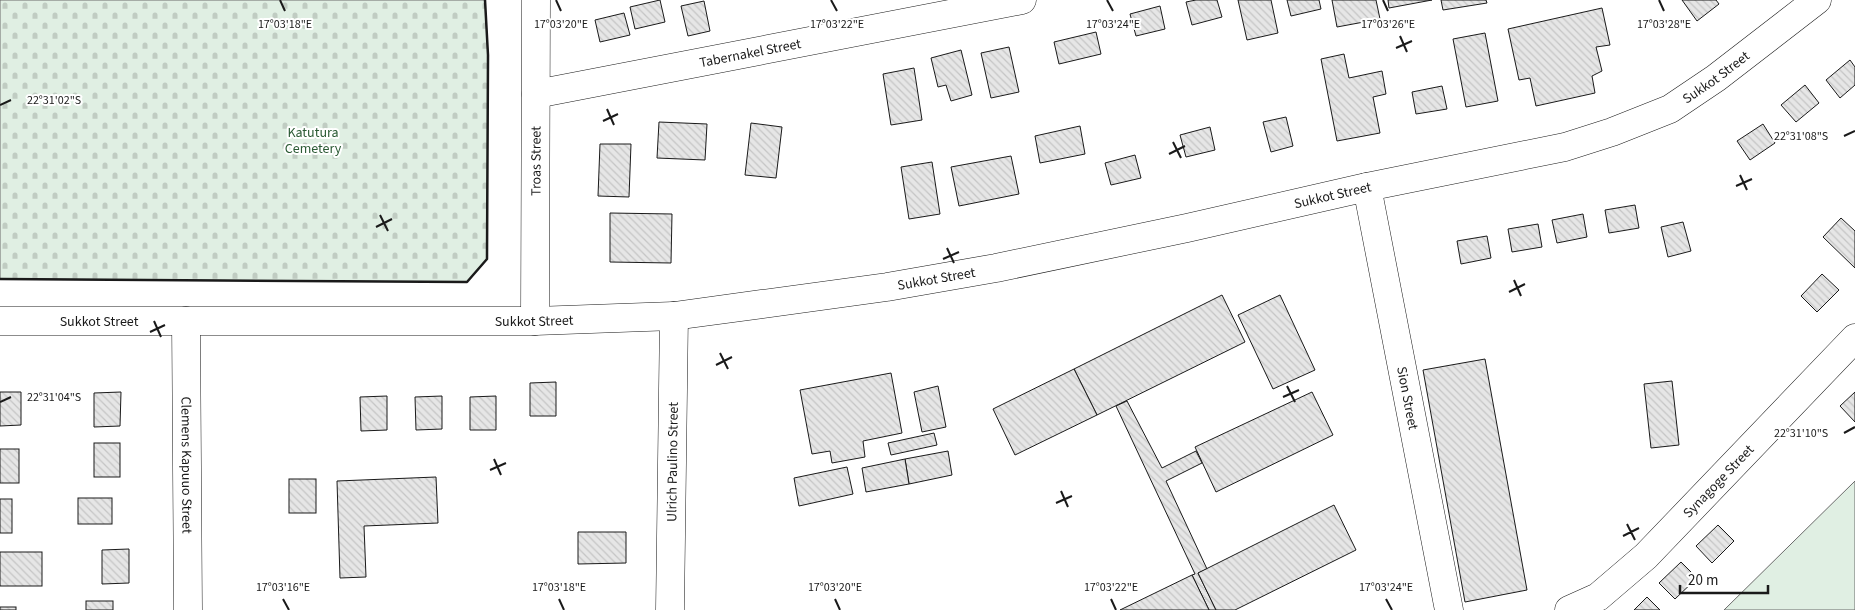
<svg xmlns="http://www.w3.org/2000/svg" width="1855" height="610" font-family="'Source Sans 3',sans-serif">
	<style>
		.grass { fill: #e0efe3; stroke: #6a6a6a }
		.cemetery { fill: url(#cemetery-stones); stroke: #6a6a6a }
		.building { fill: url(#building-back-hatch); stroke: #1a1a1a }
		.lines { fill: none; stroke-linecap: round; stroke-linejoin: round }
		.minor-casing { stroke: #1a1a1a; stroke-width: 29 }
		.minor { stroke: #fff; stroke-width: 28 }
		.wall { stroke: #1a1a1a; stroke-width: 2.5 }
		.ticks { fill: none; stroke: #1a1a1a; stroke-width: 2 }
		.labels { text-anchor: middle; stroke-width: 4; stroke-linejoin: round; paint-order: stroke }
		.street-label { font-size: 14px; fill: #1a1a1a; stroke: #fff }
		.park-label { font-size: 14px; fill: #2b5a34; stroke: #fff }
		.ticks-label { font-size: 12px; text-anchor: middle; fill: #1a1a1a; stroke: #fff; stroke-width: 4; stroke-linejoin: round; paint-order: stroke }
	</style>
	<defs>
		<pattern id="cemetery-stones" width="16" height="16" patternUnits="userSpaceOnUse" patternTransform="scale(1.25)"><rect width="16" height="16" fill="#e0efe3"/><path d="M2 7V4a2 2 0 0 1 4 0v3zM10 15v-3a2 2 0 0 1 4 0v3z" fill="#c0ccc2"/></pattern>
		<pattern id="building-back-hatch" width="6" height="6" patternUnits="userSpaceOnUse" patternTransform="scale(1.25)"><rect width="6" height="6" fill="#e6e6e6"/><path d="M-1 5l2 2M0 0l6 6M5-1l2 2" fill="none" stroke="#c5c5c5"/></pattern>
	</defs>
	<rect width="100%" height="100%" fill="#fff"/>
	<!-- grass -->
	<polygon class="grass" points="1855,481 1855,610 1724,610"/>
	<!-- cemetery -->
	<polygon class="cemetery" points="0,0 485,0 488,55 487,259 467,282 0,279"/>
	<!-- building -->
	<g class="building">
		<polygon points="660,0 665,22 635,29 630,7"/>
		<polygon points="1196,0 1217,0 1222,17 1192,25 1186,2"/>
		<polygon points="1238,0 1271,0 1278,33 1247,40"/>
		<polygon points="1287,0 1319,0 1321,9 1291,16"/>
		<polygon points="1332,0 1376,0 1380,19 1337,27"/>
		<polygon points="1388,0 1432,0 1389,8"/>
		<polygon points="1441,0 1486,0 1487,3 1443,10"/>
		<polygon points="1682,0 1716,0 1719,4 1697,21"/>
		<polygon points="704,1 710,31 688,36 681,6"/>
		<polygon points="1160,6 1165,29 1136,36 1130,14"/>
		<polygon points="1602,8 1610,45 1596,47 1602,71 1592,76 1595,93 1536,106 1530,78 1519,80 1508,29"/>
		<polygon points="624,13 630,35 600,42 595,20"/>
		<polygon points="1096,32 1101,54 1059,64 1054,42"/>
		<polygon points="1485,33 1498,101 1466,107 1453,39"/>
		<polygon points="1009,47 1019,92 991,98 981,53"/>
		<polygon points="961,50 972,95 951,101 946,85 938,87 931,58"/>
		<polygon points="1344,54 1349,78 1382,71 1386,94 1373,97 1380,133 1337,141 1321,59"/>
		<polygon points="1850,60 1855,67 1855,85 1840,98 1826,80"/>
		<polygon points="914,68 922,120 891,125 883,74"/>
		<polygon points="1805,85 1819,103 1796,122 1781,105"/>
		<polygon points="1442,86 1447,109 1416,114 1412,92"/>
		<polygon points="1286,117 1293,146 1271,152 1263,122"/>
		<polygon points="659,122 707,124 705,160 657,158"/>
		<polygon points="751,123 782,127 776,178 745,175"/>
		<polygon points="1763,124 1775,143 1750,160 1737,141"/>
		<polygon points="1080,126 1085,154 1040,163 1035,136"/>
		<polygon points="1210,127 1215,150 1186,157 1180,135"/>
		<polygon points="600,144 631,144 629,197 598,196"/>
		<polygon points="1135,155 1141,178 1111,185 1105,163"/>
		<polygon points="1011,156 1019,194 959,206 951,167"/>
		<polygon points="932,162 940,214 909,219 901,167"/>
		<polygon points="1635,205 1639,228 1609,233 1605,210"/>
		<polygon points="610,213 672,214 671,263 610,262"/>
		<polygon points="1583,214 1587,237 1557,243 1552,220"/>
		<polygon points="1841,218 1855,231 1855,268 1823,237"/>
		<polygon points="1683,222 1691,251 1668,257 1661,227"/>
		<polygon points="1538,224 1542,247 1512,252 1508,229"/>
		<polygon points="1487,236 1491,258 1461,264 1457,241"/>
		<polygon points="1822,274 1839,290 1817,312 1801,296"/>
		<polygon points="1222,295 1245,342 1097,415 1074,369"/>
		<polygon points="1280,295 1315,370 1273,389 1238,315"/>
		<polygon points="1485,359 1527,590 1465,602 1423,370"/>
		<polygon points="1074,369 1097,415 1015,455 993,409"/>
		<polygon points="891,373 902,433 863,441 865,457 832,463 830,451 812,454 800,390"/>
		<polygon points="1672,381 1679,445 1651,448 1644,384"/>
		<polygon points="556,382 556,416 530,416 530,383"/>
		<polygon points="938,386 946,427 922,432 914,392"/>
		<polygon points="0,392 21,392 21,425 0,426"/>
		<polygon points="121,392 120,426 94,427 94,393"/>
		<polygon points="1312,392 1333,435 1216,492 1195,447"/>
		<polygon points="1855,392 1855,422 1840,406"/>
		<polygon points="387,396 387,430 361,431 360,397"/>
		<polygon points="442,396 442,429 416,430 415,397"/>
		<polygon points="496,396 496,430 470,430 470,397"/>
		<polygon points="1127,401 1162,468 1196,451 1202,463 1166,481 1207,569 1198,573 1216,610 1209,610 1192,575 1195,574 1116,406"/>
		<polygon points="934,433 937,445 891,455 888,443"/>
		<rect x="94" y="443" width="26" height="34"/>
		<rect x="0" y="449" width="19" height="34"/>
		<polygon points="948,451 952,475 909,484 905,459"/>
		<polygon points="905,459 909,484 866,492 862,468"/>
		<polygon points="847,467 853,494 799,506 794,478"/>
		<polygon points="436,477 438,523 364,526 366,577 340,578 337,481"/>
		<rect x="289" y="479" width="27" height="34"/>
		<rect x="78" y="498" width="34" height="26"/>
		<rect x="0" y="499" width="12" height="34"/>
		<polygon points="1334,505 1356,550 1235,610 1216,610 1198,573"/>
		<polygon points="1718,525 1734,541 1712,563 1696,546"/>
		<polygon points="578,532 626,532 626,563 578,564"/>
		<polygon points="129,549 129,583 102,584 102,550"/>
		<rect x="0" y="552" width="42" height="34"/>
		<polygon points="1681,562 1697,578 1675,599 1659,583"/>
		<polygon points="1192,575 1209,610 1120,610"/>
		<polygon points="1647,597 1660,610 1634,610"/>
		<rect x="86" y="601" width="27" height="9"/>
		<rect x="0" y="607" width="16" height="3"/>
	</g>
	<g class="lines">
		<defs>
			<g id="minor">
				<path id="s1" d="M536 94 1022 0"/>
				<path id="s2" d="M1367 187 1449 610"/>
				<path id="s3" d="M0 321H535L674 316 887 287 996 268 1187 228 1367 187 1565 147 1612 132 1670 109 1716 78 1817 0"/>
				<path id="s4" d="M186 321 188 610"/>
				<path id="s5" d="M535 321 536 0"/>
				<path id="s6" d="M670 610 674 316"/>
				<path id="s7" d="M1569 610 1598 597 1646 556 1855 338"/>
			</g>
		</defs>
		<!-- minor casing -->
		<use href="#minor" class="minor-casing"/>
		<!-- minor -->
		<use href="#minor" class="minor"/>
		<!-- wall -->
		<polyline class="wall" points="0,279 467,282 487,259 488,55 485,0"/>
	</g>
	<!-- ticks -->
	<path class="ticks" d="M280 0 285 11M556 0 561 11M831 0 837 11M1107 0 1113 11M1383 0 1388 11M1659 0 1664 11M1400 36 1407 52M1396 48 1412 41M0 105 11 100M607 109 614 125M603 121 618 114M1844 136 1855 131M1173 142 1181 158M1169 154 1185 146M1740 175 1747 190M1736 186 1752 179M380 215 388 231M376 227 392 219M947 248 954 263M943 259 959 252M1514 280 1521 296M1509 292 1525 284M154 321 161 337M150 332 165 325M720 353 728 369M716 365 732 357M1287 386 1295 402M1283 397 1299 390M0 402 11 397M1844 433 1855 427M494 459 501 475M490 470 506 463M1061 491 1068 507M1056 503 1072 496M1627 524 1635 540M1623 536 1639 528M283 599 289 610M559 599 564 610M835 599 840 610M1111 599 1116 610M1386 599 1392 610"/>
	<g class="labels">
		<!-- street labels -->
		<g class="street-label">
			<text dy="5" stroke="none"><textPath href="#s1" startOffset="218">Tabernakel Street</textPath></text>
			<text dy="5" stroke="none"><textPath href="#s3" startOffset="1749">Sukkot Street</textPath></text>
			<text dy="5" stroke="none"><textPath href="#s5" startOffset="160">Troas Street</textPath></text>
			<text dy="5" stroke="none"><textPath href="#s3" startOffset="1344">Sukkot Street</textPath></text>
			<text dy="5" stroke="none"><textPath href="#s3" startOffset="939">Sukkot Street</textPath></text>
			<text dy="5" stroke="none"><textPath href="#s3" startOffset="534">Sukkot Street</textPath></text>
			<text dy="5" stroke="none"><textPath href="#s3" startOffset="99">Sukkot Street</textPath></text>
			<text dy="5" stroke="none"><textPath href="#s2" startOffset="215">Sion Street</textPath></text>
			<text dy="5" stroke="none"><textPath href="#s6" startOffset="148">Ulrich Paulino Street</textPath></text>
			<text dy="5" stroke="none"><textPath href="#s4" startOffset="144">Clemens Kapuuo Street</textPath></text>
			<text dy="5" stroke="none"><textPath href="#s7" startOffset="199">Synagoge Street</textPath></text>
		</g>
		<!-- park labels -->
		<g class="park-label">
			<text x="313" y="137">Katutura<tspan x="313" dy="16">Cemetery</tspan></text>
		</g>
	</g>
	<g class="ticks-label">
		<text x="285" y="28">17°03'18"E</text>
		<text x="561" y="28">17°03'20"E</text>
		<text x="837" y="28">17°03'22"E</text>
		<text x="1113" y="28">17°03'24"E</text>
		<text x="1388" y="28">17°03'26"E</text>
		<text x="1664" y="28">17°03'28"E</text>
		<text x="54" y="104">22°31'02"S</text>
		<text x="1801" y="140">22°31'08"S</text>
		<text x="54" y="401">22°31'04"S</text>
		<text x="1801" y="437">22°31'10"S</text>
		<text x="283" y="591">17°03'16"E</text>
		<text x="559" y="591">17°03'18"E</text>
		<text x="835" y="591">17°03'20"E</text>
		<text x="1111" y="591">17°03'22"E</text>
		<text x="1386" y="591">17°03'24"E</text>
	</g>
	<!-- scale -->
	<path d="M1680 585v8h88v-8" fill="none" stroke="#1a1a1a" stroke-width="2.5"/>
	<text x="1688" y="585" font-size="15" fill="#1a1a1a" stroke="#ffffff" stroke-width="4" paint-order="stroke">20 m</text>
</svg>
